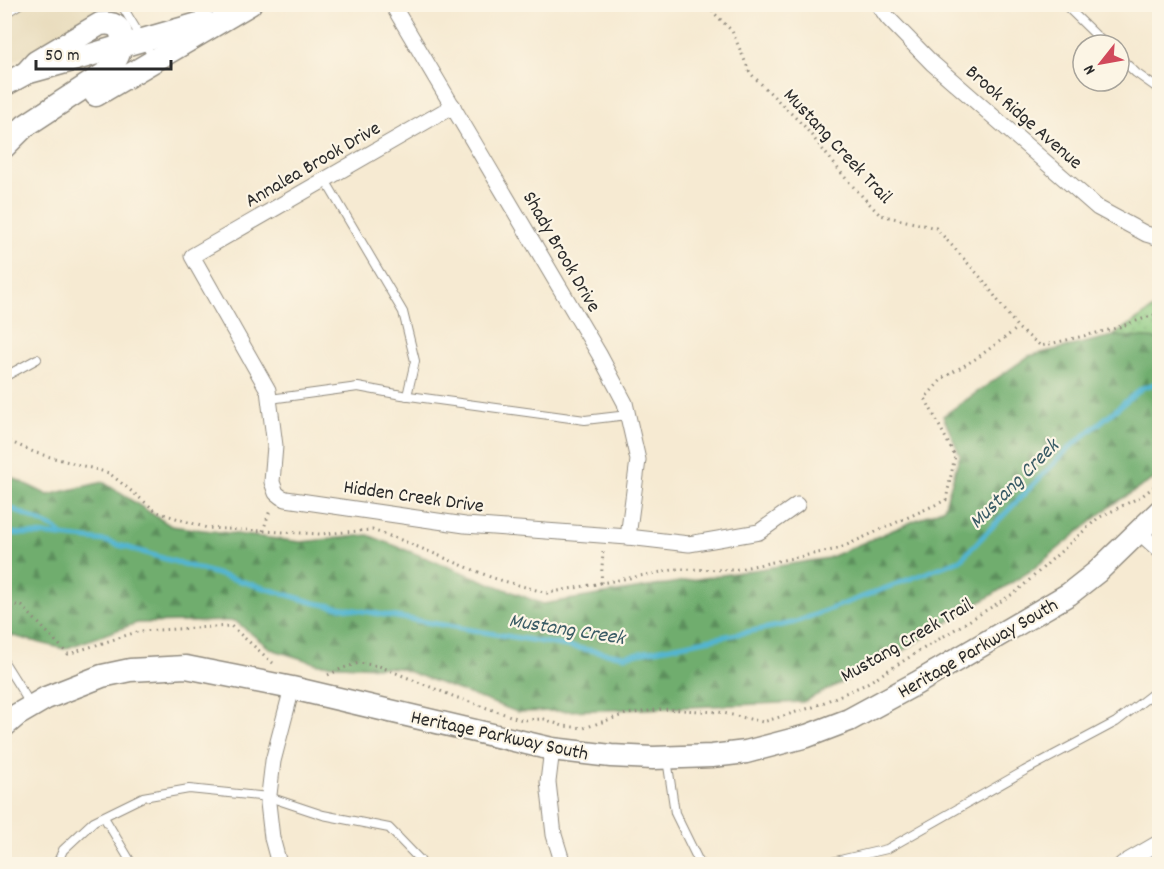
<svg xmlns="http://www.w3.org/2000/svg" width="1164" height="869" font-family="Dekko,sans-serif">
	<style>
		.built { fill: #e7daba }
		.grass { fill: url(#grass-dots); stroke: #5a7a56; stroke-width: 1.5 }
		.forest { fill: url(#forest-firs); stroke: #4d6c4c; stroke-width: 1.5 }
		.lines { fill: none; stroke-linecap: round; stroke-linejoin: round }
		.stream { stroke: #52b5d1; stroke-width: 5 }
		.lane-casing { stroke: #908a7e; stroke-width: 10 }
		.street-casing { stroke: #908a7e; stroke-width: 17 }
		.secondary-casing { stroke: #908a7e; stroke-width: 25 }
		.path { stroke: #908a7e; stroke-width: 3; stroke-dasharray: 1.5 4.5; stroke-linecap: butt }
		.lane { stroke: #fff; stroke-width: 8 }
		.street { stroke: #fff; stroke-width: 15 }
		.secondary { stroke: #fff; stroke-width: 22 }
		.labels { text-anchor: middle; stroke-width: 4.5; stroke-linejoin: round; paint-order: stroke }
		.street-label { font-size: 20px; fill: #2b2b2b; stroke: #fcf5e5 }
		.water-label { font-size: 21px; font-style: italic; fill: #395b65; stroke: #fcf5e5 }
	</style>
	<defs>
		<pattern id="grass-dots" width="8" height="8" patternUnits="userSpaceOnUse" patternTransform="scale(1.5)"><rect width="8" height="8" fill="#8ac980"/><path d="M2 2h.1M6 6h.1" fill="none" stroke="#71a369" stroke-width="1.8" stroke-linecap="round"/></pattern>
		<pattern id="forest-firs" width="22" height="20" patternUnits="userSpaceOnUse" patternTransform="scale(1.5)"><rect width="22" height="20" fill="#6fad6e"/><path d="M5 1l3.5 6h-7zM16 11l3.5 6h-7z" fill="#5b8d5b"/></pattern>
	</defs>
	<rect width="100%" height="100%" fill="#fcf5e5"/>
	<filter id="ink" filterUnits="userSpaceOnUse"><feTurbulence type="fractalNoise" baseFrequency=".0167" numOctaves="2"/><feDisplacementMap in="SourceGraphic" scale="12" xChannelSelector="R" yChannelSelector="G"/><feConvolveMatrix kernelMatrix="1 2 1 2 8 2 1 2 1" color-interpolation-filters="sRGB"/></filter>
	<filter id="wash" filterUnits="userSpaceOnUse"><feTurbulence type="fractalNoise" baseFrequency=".008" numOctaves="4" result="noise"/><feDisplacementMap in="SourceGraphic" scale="24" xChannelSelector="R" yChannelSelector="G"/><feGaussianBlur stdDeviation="1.35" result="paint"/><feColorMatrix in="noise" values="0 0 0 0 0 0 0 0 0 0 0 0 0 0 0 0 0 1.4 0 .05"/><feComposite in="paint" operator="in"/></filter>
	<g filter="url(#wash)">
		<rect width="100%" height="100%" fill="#f6ead2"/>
		<!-- built -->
		<polygon class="built" points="103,4 105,8 5,67 4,5"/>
		<!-- grass -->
		<polygon class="grass" points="1159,305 1159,339 1113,336"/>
		<!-- forest -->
		<polygon class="forest" points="1113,336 1159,339 1159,476 1113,504 1032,570 896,655 803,702 643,709 517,712 399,668 318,664 271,649 235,621 137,623 64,649 5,634 5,474 48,495 103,482 171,526 301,542 368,535 543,604 828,558 944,508 960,455 943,416 1029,356"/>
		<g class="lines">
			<!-- stream -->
			<g class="stream">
				<polyline points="4,505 56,529 62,536"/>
				<polyline points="4,533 52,535 105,541 315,603 624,656 793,623 960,560 1068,449 1142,388 1160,382"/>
			</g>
		</g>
	</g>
	<g filter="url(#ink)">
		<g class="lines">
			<defs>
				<g id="lane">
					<polyline points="121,4 154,59"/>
					<polyline points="1064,4 1106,45"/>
					<polyline points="4,14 20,4"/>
					<polyline points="1119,57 1136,73 1160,90"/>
					<polyline points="325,180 403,312 415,361 407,396"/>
					<polyline points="4,377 37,359"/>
					<polyline points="270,399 358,387 402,395 585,420 628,415"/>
					<polyline points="4,662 31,705"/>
					<polyline points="667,759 675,813 700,864"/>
					<polyline points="104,817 132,864"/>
					<polyline points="57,864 63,850 94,821 143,797 189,789 269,797 323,815 389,828 420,860 422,864"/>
					<polyline points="823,864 887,849 1024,771 1116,722 1160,688"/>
				</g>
				<g id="street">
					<polyline points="392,4 599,354 625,403 638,460 628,537"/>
					<polyline points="878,4 888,18 932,63 1098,208 1146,234 1160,238"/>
					<polyline points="453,106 192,256 268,390 275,446 272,482 276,493 281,497 286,499 465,525 628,537 689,544 759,532 797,505"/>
					<polyline points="1139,532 1160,551"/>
					<polyline points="552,749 548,782 554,835 563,864"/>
					<polyline points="279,864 272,838 268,803 273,761 292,688"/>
					<polyline points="1122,864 1160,842"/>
				</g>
				<g id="secondary">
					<polyline points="4,85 26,73 73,60 205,22"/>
					<polyline points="96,95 250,4"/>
					<path d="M4 147 25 126 109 71C122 55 133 19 100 24L36 62 26 73"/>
					<polyline points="4,726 17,715 46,698 102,676 130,670 186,667 292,688 552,749 611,756 653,758 712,756 746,752 807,736 849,720 917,683 1069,594 1097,572 1160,511"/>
				</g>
			</defs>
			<!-- lane casing -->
			<use href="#lane" class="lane-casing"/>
			<!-- street casing -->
			<use href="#street" class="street-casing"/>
			<!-- secondary casing -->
			<use href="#secondary" class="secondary-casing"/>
			<!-- path -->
			<g class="path">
				<polyline points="711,4 713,12 732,31 750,73 804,126 847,180 880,215 936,228 983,280 1018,328 1041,346 1113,329 1160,313"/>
				<polyline points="4,439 36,453 109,473 157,512 207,528 320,534 372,530 401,540 493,578 547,593 678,569 733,570 838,549 946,500 955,456 925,398 943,378 977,358 1018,328"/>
				<polyline points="263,531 270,510"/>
				<polyline points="601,583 603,552"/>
				<polyline points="4,603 22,606 68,654 140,631 231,626 273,663"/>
				<polyline points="328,675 343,668 359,663 379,666 455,697 522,720 544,719 563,726 584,728 626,714 663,709 719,712 763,722 813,707 864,685 1016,592 1098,518 1142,496 1160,482"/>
			</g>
			<!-- lane -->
			<use href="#lane" class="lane"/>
			<!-- street -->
			<use href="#street" class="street"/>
			<!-- secondary -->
			<use href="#secondary" class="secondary"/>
		</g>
	</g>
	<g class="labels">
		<!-- street labels -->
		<g class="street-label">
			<text transform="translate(1025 116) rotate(41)" y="7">Brook Ridge Avenue</text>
			<text transform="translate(839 145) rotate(47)" y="7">Mustang Creek Trail</text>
			<text transform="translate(312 163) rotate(-30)" y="7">Annalea Brook Drive</text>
			<text transform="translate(563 251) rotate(60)" y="7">Shady Brook Drive</text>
			<text transform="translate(414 495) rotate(8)" y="7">Hidden Creek Drive</text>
			<text transform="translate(906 639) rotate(-30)" y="7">Mustang Creek Trail</text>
			<text transform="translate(977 647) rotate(-30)" y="7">Heritage Parkway South</text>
			<text transform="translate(500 734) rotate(12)" y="7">Heritage Parkway South</text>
		</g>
		<!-- water labels -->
		<g class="water-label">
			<text transform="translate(1013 483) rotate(-45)" y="7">Mustang Creek</text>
			<text transform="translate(567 628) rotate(9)" y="7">Mustang Creek</text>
		</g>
	</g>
	<!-- margin -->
	<rect width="1164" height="869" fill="none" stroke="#fcf5e5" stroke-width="24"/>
	<!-- north arrow -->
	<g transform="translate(1101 63) rotate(239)"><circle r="28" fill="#fcf5e5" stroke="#a8a49b" stroke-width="1.5"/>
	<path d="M0-4.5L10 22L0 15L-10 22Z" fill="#d1495b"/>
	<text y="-9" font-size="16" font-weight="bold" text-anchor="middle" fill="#2b2b2b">N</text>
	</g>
	<!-- scale -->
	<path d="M36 60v9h135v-9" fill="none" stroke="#2b2b2b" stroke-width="3"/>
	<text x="45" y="60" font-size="18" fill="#2b2b2b" stroke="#fcf5e5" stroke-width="4.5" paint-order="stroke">50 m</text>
</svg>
